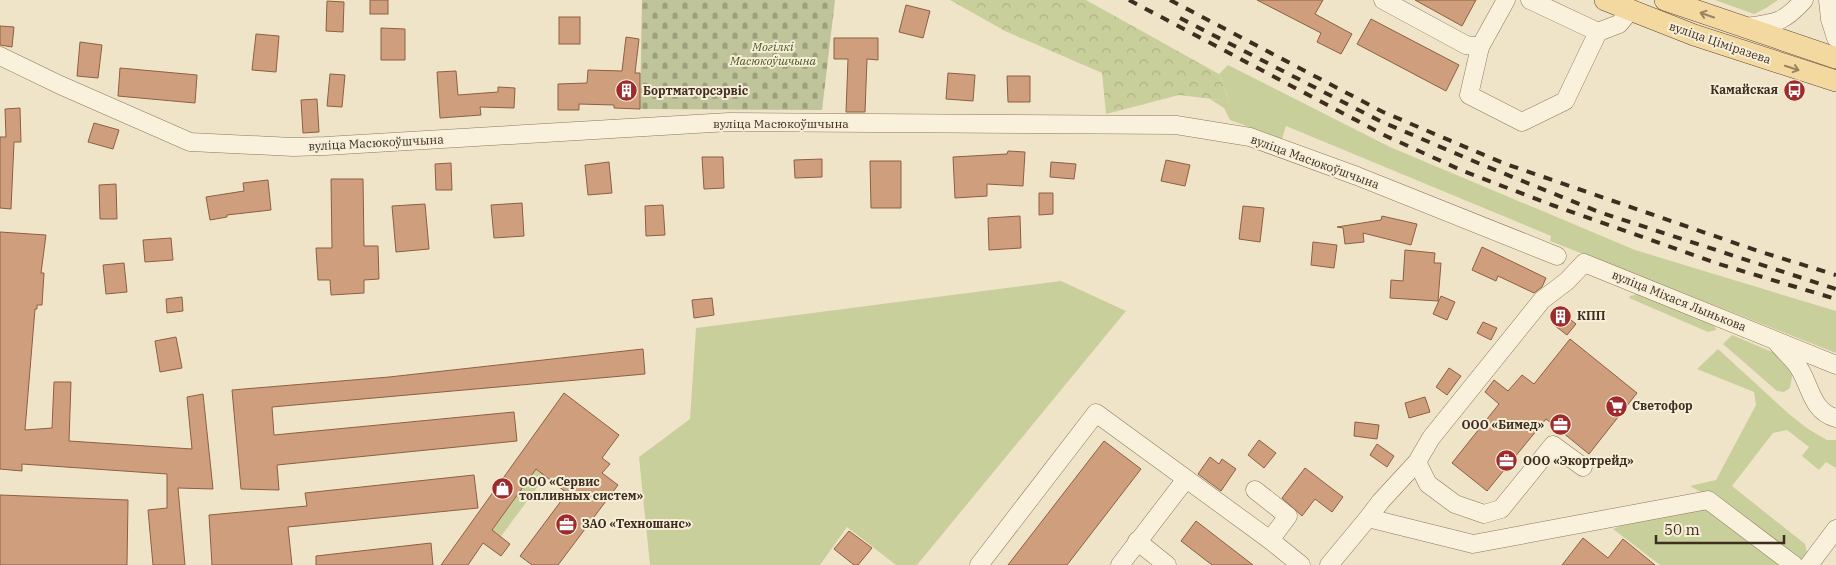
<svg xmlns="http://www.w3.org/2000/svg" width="1836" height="565" font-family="'IBM Plex Serif',serif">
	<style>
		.grass { fill: #c9cf9b }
		.forest { fill: url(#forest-crowns) }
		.cemetery { fill: url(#cemetery-stones) }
		.building { fill: #cf9f7d; stroke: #8d5f41 }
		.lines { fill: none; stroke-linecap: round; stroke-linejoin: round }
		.minor-casing { stroke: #8d765c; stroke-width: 19 }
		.major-casing { stroke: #5b4430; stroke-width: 22 }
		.minor { stroke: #faf1dc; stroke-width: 18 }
		.major { stroke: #f3d9a0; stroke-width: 21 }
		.rail { stroke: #3d2e20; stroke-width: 4; stroke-dasharray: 9 9; stroke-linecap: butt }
		.oneway { stroke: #988460 }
		.labels { text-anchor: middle; stroke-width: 4; stroke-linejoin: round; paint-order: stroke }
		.street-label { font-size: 12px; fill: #3d2e20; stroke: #f7eed8 }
		.park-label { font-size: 12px; font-style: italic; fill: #4d5a26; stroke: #f7eed8 }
		.poi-label { font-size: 12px; font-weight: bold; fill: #3d2e20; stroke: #f7eed8; text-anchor: start }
	</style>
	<defs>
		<pattern id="forest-crowns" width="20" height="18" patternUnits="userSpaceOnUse" patternTransform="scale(1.25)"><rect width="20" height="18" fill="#c9cf9b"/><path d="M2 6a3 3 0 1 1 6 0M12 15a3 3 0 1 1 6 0" fill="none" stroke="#aeb285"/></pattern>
		<pattern id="cemetery-stones" width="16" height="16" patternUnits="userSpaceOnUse" patternTransform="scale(1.25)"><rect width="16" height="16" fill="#bfc49a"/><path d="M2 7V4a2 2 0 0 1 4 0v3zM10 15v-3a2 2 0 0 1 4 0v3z" fill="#9ca07d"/></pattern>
	</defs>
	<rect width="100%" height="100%" fill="#f0e4c8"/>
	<!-- grass -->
	<g class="grass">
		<polygon points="1715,0 1778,0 1766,8 1754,14"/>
		<polygon points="1228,65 1390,147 1635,250 1836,311 1836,353 1550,241 1551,236 1286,126 1282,139 1230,120 1224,108 1210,99 1229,100 1219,74"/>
		<polygon points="1061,281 1126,311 917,565 896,565 847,527 820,565 650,565 639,457 690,419 696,328"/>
		<polygon points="1638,294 1712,324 1715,327 1716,330 1708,332 1629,298 1630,296"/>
		<polygon points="1732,335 1784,357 1794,366 1790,388 1784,392 1777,391 1723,344"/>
		<polygon points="1718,349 1789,414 1808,429 1827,440 1836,440 1836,468 1826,462 1819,470 1802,456 1809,447 1787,430 1773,433 1732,486 1805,544 1807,553 1805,559 1801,562 1708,496 1690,486 1716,480 1756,405 1754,392 1697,369"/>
		<polygon points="552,447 562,454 499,539 490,533"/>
		<polygon points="1713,506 1785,565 1660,565 1613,529 1620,526"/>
	</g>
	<!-- forest -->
	<polygon class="forest" points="950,0 1086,0 1219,74 1229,101 1179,95 1106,114 1102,73 1005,31"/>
	<!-- cemetery -->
	<polygon class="cemetery" points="642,0 835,0 822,110 640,109"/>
	<!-- building -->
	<g class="building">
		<rect x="370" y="0" width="18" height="14"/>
		<polygon points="1257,0 1323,0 1315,14 1352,34 1341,54 1317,42 1321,33"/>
		<polygon points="1415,0 1476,0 1462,26"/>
		<polygon points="327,1 344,2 343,32 326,31"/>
		<polygon points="906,5 930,11 923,38 899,32"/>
		<rect x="559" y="17" width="21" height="27"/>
		<polygon points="1371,19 1459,65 1446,91 1357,44"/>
		<polygon points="0,26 14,27 12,47 0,45"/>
		<polygon points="381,28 405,29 405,60 381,60"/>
		<polygon points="256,34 279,36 276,72 252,70"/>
		<polygon points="626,37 639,39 635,73 640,73 640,109 614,108 614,105 579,104 579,110 558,110 558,84 587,83 588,70 622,71"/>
		<polygon points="834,38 878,38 878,60 867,59 865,112 846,112 848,59 834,59"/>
		<polygon points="80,42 102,45 98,78 77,76"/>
		<polygon points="120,68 197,75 195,103 118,96"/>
		<polygon points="456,71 458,95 498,92 498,87 515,88 514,108 480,107 481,115 440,118 437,72"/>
		<polygon points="948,73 975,75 973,101 946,99"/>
		<polygon points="330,74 345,75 342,107 327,106"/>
		<polygon points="1007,76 1030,76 1030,102 1008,102"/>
		<polygon points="317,99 319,132 303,133 301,100"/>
		<polygon points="20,108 21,142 14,142 11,209 0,208 0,137 6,137 5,109"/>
		<polygon points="94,123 119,130 113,149 88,142"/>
		<polygon points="1008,151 1025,152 1023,186 987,184 987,196 955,198 953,157 1007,154"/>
		<polygon points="702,157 723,157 724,188 704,189"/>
		<polygon points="822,159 822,177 795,178 794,160"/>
		<polygon points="1166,160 1190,165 1185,186 1161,181"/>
		<polygon points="870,161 901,161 901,208 871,208"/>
		<polygon points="609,162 612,193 588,195 585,165"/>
		<polygon points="1051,162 1076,164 1074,179 1050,177"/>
		<polygon points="451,163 452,190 436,190 435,164"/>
		<polygon points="331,179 363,179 364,246 378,246 379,279 364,280 364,293 331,295 330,280 318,280 316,248 332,248"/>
		<polygon points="268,180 271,210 227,215 227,217 210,220 206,197 244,191 243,183"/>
		<polygon points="116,184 117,219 100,219 99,185"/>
		<polygon points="1039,193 1053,193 1053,214 1039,215"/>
		<polygon points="522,203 524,236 494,238 491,205"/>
		<polygon points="425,204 429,249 396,252 392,206"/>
		<polygon points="663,205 665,235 646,236 645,206"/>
		<polygon points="1243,206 1264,208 1260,242 1239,239"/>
		<polygon points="1020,216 1021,248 989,250 988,218"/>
		<polygon points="1382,216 1417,224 1411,245 1363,233 1364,242 1345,244 1343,228 1337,227 1381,220"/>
		<polygon points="0,232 46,235 41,273 44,273 42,305 37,305 37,309 35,309 25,430 52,428 54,382 71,382 69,441 192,449 187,397 203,394 213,489 178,488 185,565 153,565 148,510 167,508 167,474 22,464 22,471 0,469"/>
		<polygon points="171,238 173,260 145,262 143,240"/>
		<polygon points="1313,242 1337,245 1334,268 1311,265"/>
		<polygon points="1482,247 1546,278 1542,287 1534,293 1498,276 1496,281 1472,270"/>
		<polygon points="1405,250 1435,253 1434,263 1441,263 1438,301 1390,298 1391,280 1403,281"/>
		<polygon points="124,263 127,292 106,294 103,265"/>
		<polygon points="1441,296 1455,302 1447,320 1433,314"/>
		<polygon points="182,297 183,311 167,313 166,299"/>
		<polygon points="712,298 714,315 694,318 692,300"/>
		<polygon points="1563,314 1576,324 1567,335 1554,325"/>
		<polygon points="1483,322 1497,328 1491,340 1477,333"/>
		<polygon points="176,337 182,368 160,372 155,341"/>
		<polygon points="1570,339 1637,393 1589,454 1546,419 1487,491 1452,463 1499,404 1485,392 1494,380 1508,391 1522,375 1534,384"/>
		<polygon points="643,349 645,374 272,407 274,435 514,412 517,441 277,465 279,490 241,489 232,390 389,377"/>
		<polygon points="1449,368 1461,376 1447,395 1436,387"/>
		<polygon points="564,393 619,435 602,458 610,464 602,473 618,485 558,565 532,565 520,556 567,493 536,469 492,530 510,544 501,556 483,543 468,565 441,565"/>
		<polygon points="1425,397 1430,412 1409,418 1405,403"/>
		<polygon points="1355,422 1379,425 1377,439 1354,436"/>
		<polygon points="1259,440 1276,453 1264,468 1248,455"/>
		<polygon points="1104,441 1141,469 1067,565 1008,565"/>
		<polygon points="1377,444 1394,456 1387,467 1370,455"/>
		<polygon points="1210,457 1219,464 1222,459 1236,469 1221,491 1198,474"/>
		<polygon points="1305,468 1343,497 1332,512 1315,499 1302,516 1282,498"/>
		<polygon points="474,475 478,508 288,527 292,565 212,565 209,515 307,506 305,493"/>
		<polygon points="0,495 128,500 127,565 0,565"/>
		<polygon points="1196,521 1253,565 1212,565 1181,541"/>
		<polygon points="849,531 872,548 858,565 854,565 834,549"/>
		<polygon points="1583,538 1608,558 1623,539 1655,565 1562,565"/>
		<polygon points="431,543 433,565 316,565 316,556"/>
	</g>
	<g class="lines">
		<defs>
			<g id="minor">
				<polyline points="1383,0 1466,45 1480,47 1506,0"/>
				<polyline points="1530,0 1598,32 1619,24 1630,11"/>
				<polyline points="1828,0 1830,19 1836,38"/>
				<path d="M1746 27C1776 23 1783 23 1804 0"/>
				<polyline points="1480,47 1469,95 1522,122 1565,101 1598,32"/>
				<polyline points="0,56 60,85 190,142 293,147 325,146 729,122 1176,125 1250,137 1357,176 1557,256"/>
				<path d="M1778 344C1784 351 1792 358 1797 365 1811 384 1810 411 1836 418"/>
				<polyline points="1583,467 1553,445 1501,509 1484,514 1455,504 1428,484 1417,462 1431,438 1542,300 1567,281 1584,263 1836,365"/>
				<polyline points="1255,490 1288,516 1270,540 1301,565"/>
				<polyline points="1368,518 1381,501 1417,462"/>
				<polyline points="1137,541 1167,565"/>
				<polyline points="979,565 1096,413 1270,540"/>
				<polyline points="1120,565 1186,479"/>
				<polyline points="1329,565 1368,518 1473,544 1708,500 1794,565"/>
				<polyline points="1809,565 1836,529"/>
			</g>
			<g id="major">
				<polyline points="1605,0 1694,35 1836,81"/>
				<polyline points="1665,0 1836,58"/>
			</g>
		</defs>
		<!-- minor casing -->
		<use href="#minor" class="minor-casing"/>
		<!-- major casing -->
		<use href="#major" class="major-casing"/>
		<!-- minor -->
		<use href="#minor" class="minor"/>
		<!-- major -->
		<use href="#major" class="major"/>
		<!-- rail -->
		<g class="rail">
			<polyline points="1129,0 1386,136 1463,171 1552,205 1719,264 1836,299"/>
			<polyline points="1170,0 1383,112 1503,163 1758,251 1836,275"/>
			<polyline points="1180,18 1380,121 1478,163 1599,212 1836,289"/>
		</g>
	</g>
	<!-- one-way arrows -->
	<defs><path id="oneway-shaft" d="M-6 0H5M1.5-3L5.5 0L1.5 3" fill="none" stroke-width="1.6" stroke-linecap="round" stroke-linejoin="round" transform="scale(1.25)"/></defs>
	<g class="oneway">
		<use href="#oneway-shaft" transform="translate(1707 15) rotate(-161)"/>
		<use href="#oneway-shaft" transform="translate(1792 68) rotate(18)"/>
	</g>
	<!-- icons -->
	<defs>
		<symbol id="bus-disc" viewBox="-11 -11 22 22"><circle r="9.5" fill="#9e2a2b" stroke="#f7eed8"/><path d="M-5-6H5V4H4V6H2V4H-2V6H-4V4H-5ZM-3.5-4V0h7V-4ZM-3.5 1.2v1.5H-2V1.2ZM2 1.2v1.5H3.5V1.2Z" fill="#fff"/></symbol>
		<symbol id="building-disc" viewBox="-11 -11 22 22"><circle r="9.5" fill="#9e2a2b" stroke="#f7eed8"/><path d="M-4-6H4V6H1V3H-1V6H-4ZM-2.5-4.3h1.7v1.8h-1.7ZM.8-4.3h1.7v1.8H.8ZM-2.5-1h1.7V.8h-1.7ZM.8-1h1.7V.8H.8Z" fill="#fff"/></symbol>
		<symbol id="supermarket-disc" viewBox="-11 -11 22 22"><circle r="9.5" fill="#9e2a2b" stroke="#f7eed8"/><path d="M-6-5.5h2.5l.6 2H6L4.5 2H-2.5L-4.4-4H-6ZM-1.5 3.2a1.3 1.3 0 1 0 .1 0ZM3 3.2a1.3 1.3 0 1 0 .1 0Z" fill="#fff"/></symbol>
		<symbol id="office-disc" viewBox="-11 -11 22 22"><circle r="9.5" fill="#9e2a2b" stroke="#f7eed8"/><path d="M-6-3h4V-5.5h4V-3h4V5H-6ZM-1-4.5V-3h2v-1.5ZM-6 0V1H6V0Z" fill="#fff"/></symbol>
		<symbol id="shop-disc" viewBox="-11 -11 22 22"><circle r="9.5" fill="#9e2a2b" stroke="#f7eed8"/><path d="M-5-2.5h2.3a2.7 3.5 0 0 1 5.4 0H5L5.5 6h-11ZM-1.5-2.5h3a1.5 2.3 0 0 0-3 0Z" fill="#fff"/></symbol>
	</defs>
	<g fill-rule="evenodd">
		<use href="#bus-disc" x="1782" y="78" width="25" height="25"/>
		<use href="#building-disc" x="614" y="78" width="25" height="25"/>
		<use href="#building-disc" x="1548" y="304" width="25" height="25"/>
		<use href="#supermarket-disc" x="1604" y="394" width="25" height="25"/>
		<use href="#office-disc" x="1548" y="412" width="25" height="25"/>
		<use href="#office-disc" x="1494" y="448" width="25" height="25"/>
		<use href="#shop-disc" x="490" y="476" width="25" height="25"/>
		<use href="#office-disc" x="554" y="512" width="25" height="25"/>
	</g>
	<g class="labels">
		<!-- street labels -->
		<g class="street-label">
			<text transform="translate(1720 43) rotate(19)" y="4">вуліца Ціміразева</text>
			<text x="781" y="128">вуліца Масюкоўшчына</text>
			<text transform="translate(376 143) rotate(-3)" y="4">вуліца Масюкоўшчына</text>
			<text transform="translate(1315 162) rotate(20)" y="4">вуліца Масюкоўшчына</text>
			<text transform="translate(1679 301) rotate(22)" y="4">вуліца Міхася Лынькова</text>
		</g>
		<!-- park labels -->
		<g class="park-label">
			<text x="773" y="51">Могілкі<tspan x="773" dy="14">Масюкоўшчына</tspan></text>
		</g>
		<!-- poi labels -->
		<g class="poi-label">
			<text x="1778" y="94" text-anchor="end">Камайская</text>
			<text x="643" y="95">Бортматорсэрвіс</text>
			<text x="1577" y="320">КПП</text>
			<text x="1632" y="410">Светофор</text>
			<text x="1544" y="429" text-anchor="end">ООО «Бимед»</text>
			<text x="1523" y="465">ООО «Экортрейд»</text>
			<text x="519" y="486">ООО «Сервис<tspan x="519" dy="14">топливных систем»</tspan></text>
			<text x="582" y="528">ЗАО «Техношанс»</text>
		</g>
	</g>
	<!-- scale -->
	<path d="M1656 535v8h128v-8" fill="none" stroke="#3d2e20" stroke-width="2.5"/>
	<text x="1664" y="535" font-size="15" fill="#3d2e20" stroke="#f7eed8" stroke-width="4" paint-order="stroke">50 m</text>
</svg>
